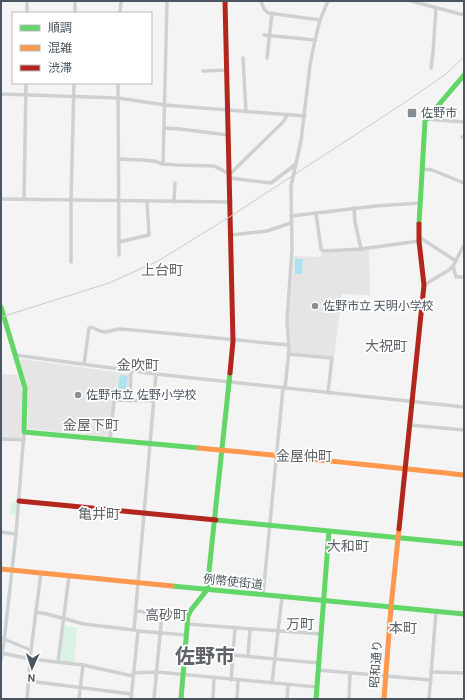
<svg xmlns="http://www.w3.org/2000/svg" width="465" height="700" font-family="Cabin,'Noto Sans JP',sans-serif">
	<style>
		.education { fill: #e6e5e6 }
		.green { fill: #d9f2e3 }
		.water { fill: #aee2f0 }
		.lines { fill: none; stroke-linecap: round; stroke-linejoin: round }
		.street { stroke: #ced0d2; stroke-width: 3.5 }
		.fast { stroke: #63d668; stroke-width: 5 }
		.slow { stroke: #ff974d; stroke-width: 5 }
		.jam { stroke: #b3261e; stroke-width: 5 }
		.rail { stroke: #c9cacc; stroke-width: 1 }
		.poi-dot { fill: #868d94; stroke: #fff; stroke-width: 1.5 }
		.labels { text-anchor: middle; stroke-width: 3.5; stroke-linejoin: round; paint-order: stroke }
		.poi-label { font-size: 12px; fill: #4a5661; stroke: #fff; text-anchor: start }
		.street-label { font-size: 12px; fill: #4a5661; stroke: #fff }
		.quarter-label { font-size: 14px; fill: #5f6368; stroke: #fff }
		.town-label { font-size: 20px; font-weight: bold; fill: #5f6368; stroke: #fff }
	</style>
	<rect width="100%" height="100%" fill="#f4f4f4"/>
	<!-- education -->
	<g class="education">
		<polygon points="369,249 370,295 342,294 334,357 291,353 289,318 294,256 319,257 323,253"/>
		<polygon points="22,359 130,374 129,398 128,400 115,400 110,437 28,429 28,392 20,361"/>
		<polygon points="1,374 18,375 23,395 21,437 18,439 1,438"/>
	</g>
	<!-- green -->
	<g class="green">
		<polygon points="11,502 17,503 16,515 10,514"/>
		<polygon points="64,625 77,628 74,664 58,661"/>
	</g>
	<!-- water -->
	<g class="water">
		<polygon points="295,259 303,259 302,274 295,274"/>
		<polygon points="120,375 128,376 126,390 118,389"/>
	</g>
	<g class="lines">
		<!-- street -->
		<g class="street">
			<polyline points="261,1 264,9 268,13 320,20"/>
			<polyline points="411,1 464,15"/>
			<polyline points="27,13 27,1"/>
			<polyline points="75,13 75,1"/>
			<polyline points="120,13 121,1"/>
			<polyline points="264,35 315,40"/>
			<polyline points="243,58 246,112"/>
			<polyline points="267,58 272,13"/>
			<polyline points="431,68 433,53 436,8"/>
			<polyline points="203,71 227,70"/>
			<polyline points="118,83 119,255"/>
			<polyline points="1,94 118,98 165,105 305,116"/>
			<polyline points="426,119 464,122"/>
			<polyline points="164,128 180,129 228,135"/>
			<polyline points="462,137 464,137"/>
			<polyline points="118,159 142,160 154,161 163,164 176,165 214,166 230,174 284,121 287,115"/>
			<polyline points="163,164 167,1"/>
			<polyline points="423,169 432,170 464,183"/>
			<polyline points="230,178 271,183 296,164"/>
			<polyline points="1,199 231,202"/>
			<polyline points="24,199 26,83"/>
			<polyline points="174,202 175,183"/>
			<polyline points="354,208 355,222 361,249"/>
			<polyline points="316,213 321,249 323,251 361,249 419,241"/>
			<polyline points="291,216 376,206 420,203"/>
			<polyline points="231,235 267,231 291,223"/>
			<polyline points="419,237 456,261"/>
			<polyline points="119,242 149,235 147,201"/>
			<polyline points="71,262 71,200 74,83"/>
			<polyline points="453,266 456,277 464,277"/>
			<polyline points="424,285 449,270 453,266 464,245"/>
			<polyline points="288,354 332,358 328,393"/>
			<polyline points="15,355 156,374 464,407"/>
			<polyline points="84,364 89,328 91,327 100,331 105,332 119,329 133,330 289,345"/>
			<polyline points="285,388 289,350 287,320 292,250 291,186 301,141 310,65 315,40 320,20 328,1"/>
			<polyline points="130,401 131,371"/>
			<polyline points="410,425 464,430"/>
			<polyline points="1,439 24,440"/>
			<polyline points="110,440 114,402 117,400 154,401"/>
			<polyline points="1,532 16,534"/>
			<polyline points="263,595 283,388"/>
			<polyline points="136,611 162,614 154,699"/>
			<polyline points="36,612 47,614 84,624 134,630 138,631 186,635"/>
			<polyline points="187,624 321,634"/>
			<polyline points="134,630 156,374"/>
			<polyline points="1,638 31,650"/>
			<polyline points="1,653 31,659 83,665 133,676"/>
			<polyline points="233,655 319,663"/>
			<polyline points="248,656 250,629"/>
			<polyline points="1,660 4,642 16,534 24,432"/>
			<polyline points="58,662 69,576"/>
			<polyline points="318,670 431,680"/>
			<polyline points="431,672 464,673"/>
			<polyline points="133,673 157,672 317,687"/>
			<polyline points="231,680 235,628"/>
			<polyline points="29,681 131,694"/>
			<polyline points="272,683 282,597"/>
			<polyline points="27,699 31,650 41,573"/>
			<polyline points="79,699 83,665"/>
			<polyline points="131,699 138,631"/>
			<polyline points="213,699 214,678"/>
			<polyline points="237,699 238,680"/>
			<polyline points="287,699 288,685"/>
			<polyline points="349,699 350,673"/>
			<polyline points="429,699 436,612"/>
		</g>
		<!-- fast -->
		<g class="fast">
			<polyline points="419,224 425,121 464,75"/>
			<polyline points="1,307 25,388 24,432 199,448"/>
			<polyline points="216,520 464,544"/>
			<polyline points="172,586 464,614"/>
			<polyline points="181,699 188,616 191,610 207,590 230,373"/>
			<polyline points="316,699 329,531"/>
		</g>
		<!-- slow -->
		<g class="slow">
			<path d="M199 448C288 456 376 466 464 475"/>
			<polyline points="1,569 172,586"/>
			<polyline points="384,699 391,607 399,529"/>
		</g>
		<!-- jam -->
		<g class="jam">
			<polyline points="225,1 233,341 230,373"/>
			<polyline points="19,501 216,520"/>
			<polyline points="399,529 424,285 419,241 419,224"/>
		</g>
		<!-- rail -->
		<polyline class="rail" points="1,317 109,283 158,261 231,216 410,99 446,74 464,57"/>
	</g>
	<!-- markers -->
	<g class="poi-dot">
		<rect x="407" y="108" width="10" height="10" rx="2"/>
		<circle cx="315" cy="306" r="4"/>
		<circle cx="78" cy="395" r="4"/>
	</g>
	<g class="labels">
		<!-- poi labels -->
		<g class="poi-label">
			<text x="421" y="117">佐野市</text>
			<text x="323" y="310">佐野市立 天明小学校</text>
			<text x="86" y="399">佐野市立 佐野小学校</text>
		</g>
		<!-- street labels -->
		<g class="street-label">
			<text transform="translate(233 582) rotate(6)" y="4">例幣使街道</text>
			<text transform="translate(376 664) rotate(-86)" y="4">昭和通り</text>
		</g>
		<!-- quarter labels -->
		<g class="quarter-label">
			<text x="162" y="275">上台町</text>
			<text x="386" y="351">大祝町</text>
			<text x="138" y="370">金吹町</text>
			<text x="91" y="430">金屋下町</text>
			<text x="304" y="461">金屋仲町</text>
			<text x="99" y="519">亀井町</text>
			<text x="348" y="551">大和町</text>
			<text x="166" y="620">高砂町</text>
			<text x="300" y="629">万町</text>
			<text x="403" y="633">本町</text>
		</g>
		<!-- town labels -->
		<g class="town-label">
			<text x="205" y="663">佐野市</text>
		</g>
	</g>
	<!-- border -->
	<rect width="465" height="700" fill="none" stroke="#4a5661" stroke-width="4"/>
	<!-- legend -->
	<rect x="12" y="12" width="140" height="72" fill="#ffffff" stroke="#b7bbc0"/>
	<rect x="20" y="25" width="20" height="6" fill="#63d668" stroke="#b7bbc0"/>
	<text x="48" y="32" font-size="12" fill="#4a5661">順調</text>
	<rect x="20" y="45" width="20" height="6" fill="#ff974d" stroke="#b7bbc0"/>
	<text x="48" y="52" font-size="12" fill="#4a5661">混雑</text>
	<rect x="20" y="65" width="20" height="6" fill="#b3261e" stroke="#b7bbc0"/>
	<text x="48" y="72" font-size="12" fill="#4a5661">渋滞</text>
	<!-- north arrow -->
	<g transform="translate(32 668) rotate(183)" stroke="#ffffff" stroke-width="3" paint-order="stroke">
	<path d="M0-3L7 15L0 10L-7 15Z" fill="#4a5661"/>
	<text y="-6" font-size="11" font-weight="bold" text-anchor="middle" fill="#4a5661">N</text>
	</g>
</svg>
